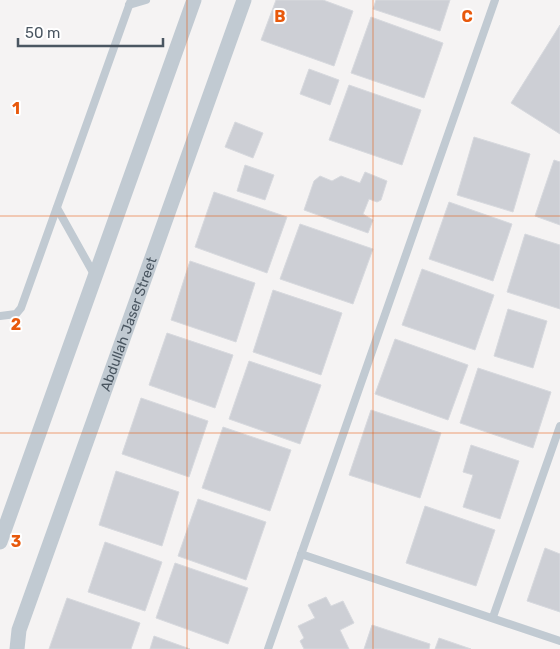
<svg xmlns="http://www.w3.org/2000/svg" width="560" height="649" font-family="Rubik,sans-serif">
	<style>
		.building { fill: #cdcfd5; stroke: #d7d9de }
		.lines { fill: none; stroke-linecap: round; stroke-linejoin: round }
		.lane { stroke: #c1cad2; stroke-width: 8 }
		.street { stroke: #c1cad2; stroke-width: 15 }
		.grid { fill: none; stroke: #e8590c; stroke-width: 1; stroke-opacity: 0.55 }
		.labels { text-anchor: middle; stroke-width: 4; stroke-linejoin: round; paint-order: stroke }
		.street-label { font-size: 14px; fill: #4a5661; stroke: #fff }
		.grid-label { font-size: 16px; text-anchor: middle; font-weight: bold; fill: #e8590c; stroke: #fff; stroke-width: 4; stroke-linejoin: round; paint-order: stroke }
	</style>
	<rect width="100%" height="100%" fill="#f5f3f3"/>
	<!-- building -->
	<g class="building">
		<polygon points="276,0 323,0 353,11 334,66 261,40"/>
		<polygon points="376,0 450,0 440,31 373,9"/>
		<polygon points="371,17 443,43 424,98 351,73"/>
		<polygon points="560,25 560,134 511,103"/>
		<polygon points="309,69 339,80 330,105 300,94"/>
		<polygon points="349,85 421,110 402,165 329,140"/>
		<polygon points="235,122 263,133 253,158 225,147"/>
		<polygon points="474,137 530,154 513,212 457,195"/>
		<polygon points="554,160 560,162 560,225 535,216"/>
		<polygon points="245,165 274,175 265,200 237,191"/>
		<polygon points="365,172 387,181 381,200 377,202 369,199 363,214 373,220 368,233 304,210 314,181 320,176 332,181 341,176 360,183"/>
		<polygon points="214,192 287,217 267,273 195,247"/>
		<polygon points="449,202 512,224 493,281 429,259"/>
		<polygon points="300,224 373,249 353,304 280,279"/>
		<polygon points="525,234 560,245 560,309 507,292"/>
		<polygon points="190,261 255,283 236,342 171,320"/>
		<polygon points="422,269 494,295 475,350 402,325"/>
		<polygon points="273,290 342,313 321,375 253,352"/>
		<polygon points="508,309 547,321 533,368 494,356"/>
		<polygon points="167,333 233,355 215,408 149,385"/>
		<polygon points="395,339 468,365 448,420 375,394"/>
		<polygon points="249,361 321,385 300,444 229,419"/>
		<polygon points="478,368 551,392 533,448 460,423"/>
		<polygon points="141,398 208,421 189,477 122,454"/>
		<polygon points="371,410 441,433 420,498 349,475"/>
		<polygon points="223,427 291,450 270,511 202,488"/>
		<polygon points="471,445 519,461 500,519 463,507 473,475 463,472"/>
		<polygon points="116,471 179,492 162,546 99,525"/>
		<polygon points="198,499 266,522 246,580 178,556"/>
		<polygon points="425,506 495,530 476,586 406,563"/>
		<polygon points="105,542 162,562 145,611 88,592"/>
		<polygon points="545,548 560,554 560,612 527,601"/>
		<polygon points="175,563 248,588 228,644 156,618"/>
		<polygon points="326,597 331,606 343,601 354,623 340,630 349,649 304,649 300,641 304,638 298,626 315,618 308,605"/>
		<polygon points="67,598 140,623 131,649 49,649"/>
		<polygon points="372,625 430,644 429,649 364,649"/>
		<polygon points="154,636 190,649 150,649"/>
		<polygon points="439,638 471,649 435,649"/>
	</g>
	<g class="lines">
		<!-- lane -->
		<g class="lane">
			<polyline points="129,5 146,0"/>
			<polyline points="57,208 95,276"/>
			<polyline points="0,316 16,314 21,308 131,0"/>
			<polyline points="301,554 560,641"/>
			<polyline points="493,617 560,426"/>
			<polyline points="268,649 495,0"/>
		</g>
		<!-- street -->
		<g class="street">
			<polyline points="0,542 194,0"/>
			<path id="s1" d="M17 649 19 630 244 0"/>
		</g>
	</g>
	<!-- grid -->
	<path class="grid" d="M187 0V649M373 0V649M0 216H560M0 433H560"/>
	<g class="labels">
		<!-- street labels -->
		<g class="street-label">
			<text dy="5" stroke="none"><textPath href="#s1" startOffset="344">Abdullah Jaser Street</textPath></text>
		</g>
	</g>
	<g class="grid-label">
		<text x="280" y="22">B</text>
		<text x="467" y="22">C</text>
		<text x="16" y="114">1</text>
		<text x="16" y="330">2</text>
		<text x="16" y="547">3</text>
	</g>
	<!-- scale -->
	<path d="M18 38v8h145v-8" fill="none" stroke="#4a5661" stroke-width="2.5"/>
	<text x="25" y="38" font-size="15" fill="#4a5661" stroke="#ffffff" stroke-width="4" paint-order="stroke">50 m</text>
</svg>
